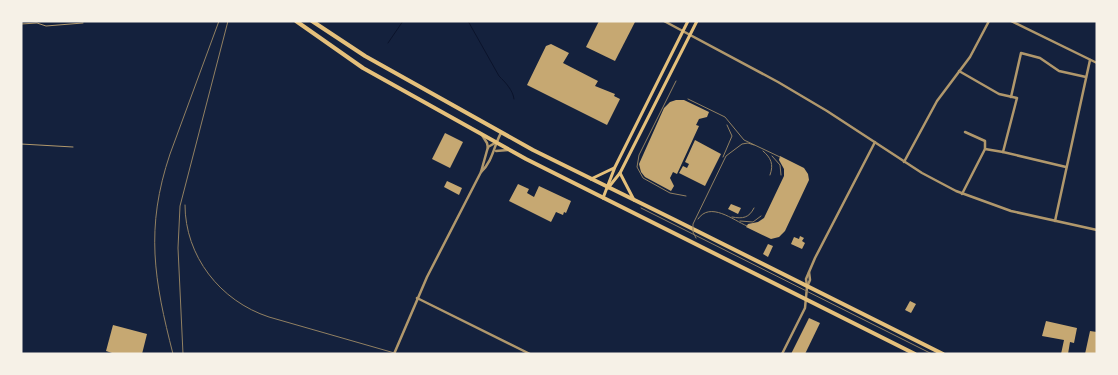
<svg xmlns="http://www.w3.org/2000/svg" width="1118" height="375" font-family="Ubuntu,sans-serif">
	<style>
		.lines { fill: none; stroke-linecap: round; stroke-linejoin: round }
		.stream { stroke: #0b132b; stroke-width: 1 }
		.building { fill: #c6a872 }
		.service { stroke: #b1986c; stroke-width: 1 }
		.minor { stroke: #b1986c; stroke-width: 2.5 }
		.secondary { stroke: #e5c07b; stroke-width: 3 }
		.primary { stroke: #e5c07b; stroke-width: 4 }
		.tram { stroke: #918062; stroke-width: 1 }
		.rail { stroke: #918062; stroke-width: 1 }
	</style>
	<rect width="100%" height="100%" fill="#14213d"/>
	<g class="lines">
		<!-- stream -->
		<g class="stream">
			<path d="M468 21 499 76C505 82 513 90 514 99"/>
			<polyline points="388,43 403,21"/>
		</g>
	</g>
	<!-- building -->
	<g class="building">
		<polygon points="599,21 635,22 615,61 586,47"/>
		<polygon points="551,44 569,53 563,63 598,81 595,86 615,94 614,96 620,99 607,125 527,85 546,46"/>
		<polygon points="676,100 684,100 709,112 707,117 699,119 696,125 699,126 677,174 673,172 670,178 674,186 671,191 645,177 641,172 639,164 664,108 670,102"/>
		<polygon points="445,133 463,142 450,168 432,159"/>
		<polygon points="695,140 721,154 705,186 679,173 683,166 687,168 689,164 685,162"/>
		<polygon points="780,156 804,168 808,174 809,180 785,231 779,237 771,239 746,227 748,224 758,222 764,218 784,176 784,169 779,160"/>
		<polygon points="447,181 462,188 459,195 444,187"/>
		<polygon points="518,184 529,189 527,193 534,197 539,186 571,201 566,213 564,212 563,215 556,212 551,222 509,201"/>
		<polygon points="731,204 741,208 738,214 728,209"/>
		<polygon points="800,236 804,238 802,241 805,243 802,249 791,244 794,237 799,239"/>
		<polygon points="768,244 773,246 768,257 763,254"/>
		<polygon points="910,301 916,304 911,313 905,310"/>
		<polygon points="809,318 820,323 805,354 791,354"/>
		<polygon points="1046,321 1077,328 1074,343 1070,342 1068,354 1061,354 1064,340 1042,336"/>
		<polygon points="113,325 147,334 142,354 115,354 106,351"/>
		<polygon points="1090,331 1097,332 1097,354 1085,354"/>
	</g>
	<g class="lines">
		<!-- service -->
		<g class="service">
			<polyline points="21,24 37,23 46,26 83,23"/>
			<polyline points="21,144 73,147"/>
		</g>
		<!-- minor -->
		<g class="minor">
			<polyline points="664,21 778,82 827,111 922,173 956,191 1011,211 1097,230"/>
			<polyline points="1011,21 1097,63"/>
			<polyline points="959,71 999,94 1017,98 1003,152 1066,167"/>
			<polyline points="1011,97 1021,53 1040,58 1059,71 1086,77"/>
			<polyline points="482,135 487,143 488,148"/>
			<polyline points="985,149 1003,152"/>
			<polyline points="496,151 508,150"/>
			<polyline points="904,162 937,101 970,57 989,21"/>
			<path d="M481 172C493 161 494 145 501 133"/>
			<polyline points="962,194 985,149 985,141 965,132"/>
			<polyline points="1055,221 1090,60"/>
			<polyline points="807,286 806,279 815,258 875,142"/>
			<polyline points="417,298 530,354"/>
			<polyline points="394,354 427,277 481,172 488,147 495,143"/>
			<polyline points="782,354 805,308 807,287 810,280 809,272"/>
		</g>
		<!-- secondary -->
		<g class="secondary">
			<polyline points="620,173 634,200"/>
			<polyline points="591,179 614,168"/>
			<polyline points="608,188 620,173 697,21"/>
			<polyline points="603,198 615,167 688,21"/>
		</g>
		<!-- primary -->
		<g class="primary">
			<polyline points="296,21 363,68 526,159 915,354"/>
			<polyline points="312,21 365,56 533,150 675,220 943,354"/>
		</g>
		<!-- tram -->
		<g class="tram">
			<polyline points="676,81 639,155 637,167 643,178 670,193 686,196"/>
			<polyline points="688,99 725,117 744,140 780,157"/>
			<path d="M763 151C771 158 774 164 770 175"/>
			<polyline points="772,156 780,165 781,175"/>
			<polyline points="723,157 732,136 727,125"/>
			<polyline points="641,208 932,354"/>
			<path d="M732 217C743 219 749 218 754 208"/>
			<path d="M698 219C710 201 733 220 747 226"/>
			<polyline points="740,221 753,222 761,216"/>
			<polyline points="696,238 693,232 693,224 726,156 742,144 748,143 754,145"/>
		</g>
		<!-- rail -->
		<g class="rail">
			<path d="M185 205C185 256 220 301 269 317L398 354"/>
			<path d="M173 354C154 280 145 228 170 154L219 21"/>
			<polyline points="183,354 178,248 180,206 228,21"/>
		</g>
	</g>
	<!-- border -->
	<rect width="1118" height="375" fill="none" stroke="#f6f1e7" stroke-width="45"/>
</svg>
